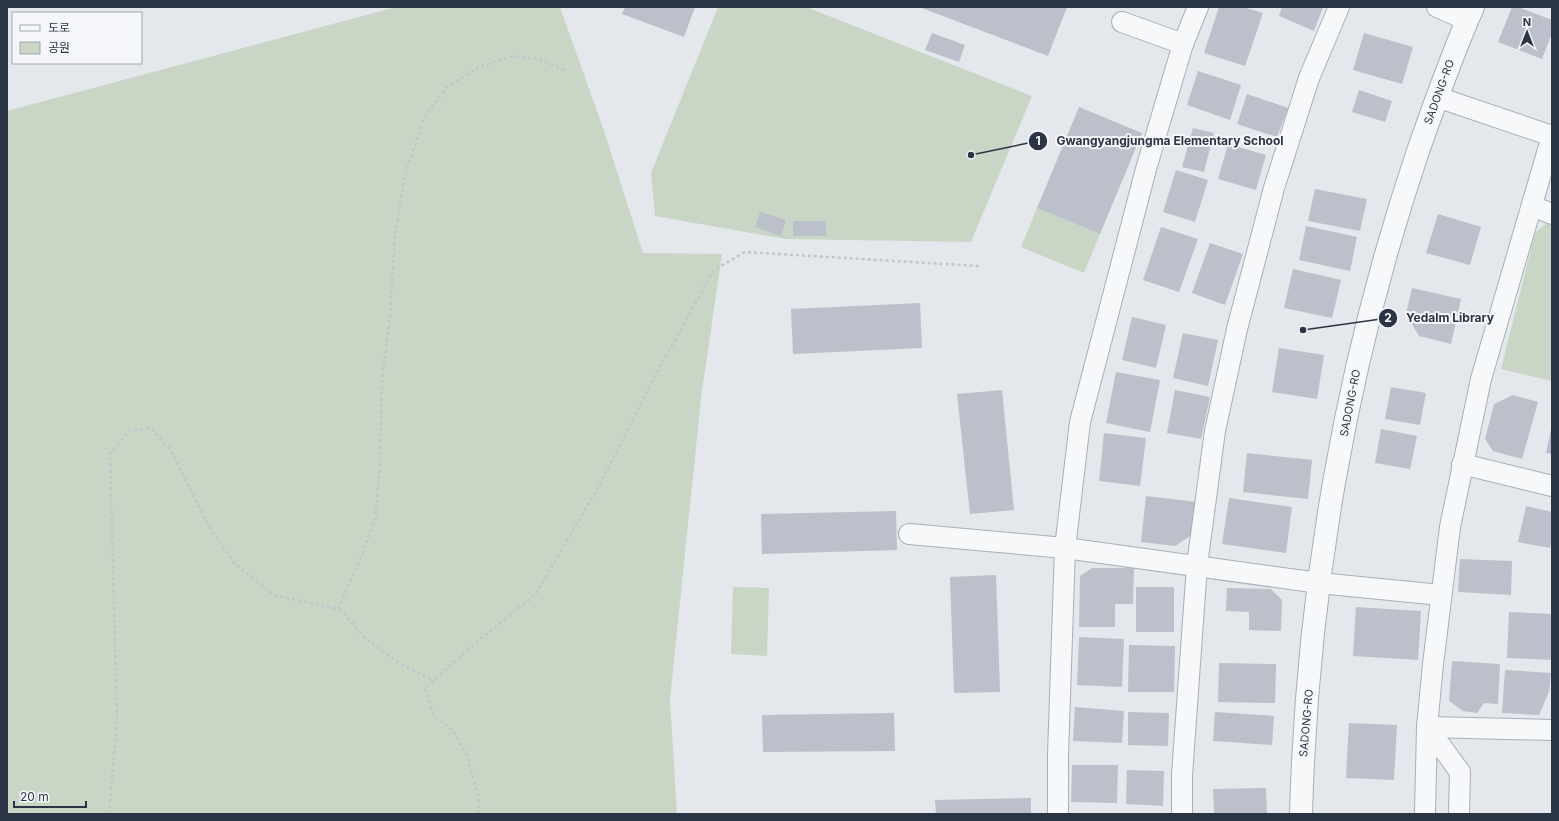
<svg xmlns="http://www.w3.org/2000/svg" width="1559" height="821" font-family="Inter,'Noto Sans KR',sans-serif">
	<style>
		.green { fill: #c9d6c5 }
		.building { fill: #bbc0ca }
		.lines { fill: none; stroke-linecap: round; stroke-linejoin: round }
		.minor-casing { stroke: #a9aeb7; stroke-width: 22 }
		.tertiary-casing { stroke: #a9aeb7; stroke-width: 24 }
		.path { stroke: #c2c5cb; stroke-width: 2.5; stroke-dasharray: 3 3; stroke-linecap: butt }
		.minor { stroke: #f7f8fa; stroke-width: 20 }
		.tertiary { stroke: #f7f8fa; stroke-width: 22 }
		.labels { text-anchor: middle; stroke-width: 4; stroke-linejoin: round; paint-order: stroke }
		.street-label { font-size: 11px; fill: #2b3445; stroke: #f4f6f9 }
		.leader { fill: none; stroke: #2b3445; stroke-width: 1.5 }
		.callout-dot { fill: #2b3445; stroke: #f4f6f9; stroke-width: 1.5 }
		.mark-label { font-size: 12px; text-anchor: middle; font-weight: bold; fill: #fff }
		.callout-label { font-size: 12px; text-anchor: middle; font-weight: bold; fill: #2b3445; stroke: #f4f6f9; stroke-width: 4; stroke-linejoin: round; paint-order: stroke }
	</style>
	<rect width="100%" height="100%" fill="#e4e7ec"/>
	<!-- green -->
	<g class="green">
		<polygon points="396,7 560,7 604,131 643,253 722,254 701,398 670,700 677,814 7,814 7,111"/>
		<polygon points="718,7 806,7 1032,96 971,242 786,239 655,216 651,173"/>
		<polygon points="1037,208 1100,234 1084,273 1021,247"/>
		<polygon points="1548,222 1552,224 1552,381 1501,369 1535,233"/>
		<polygon points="733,587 769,588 767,656 731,654"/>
	</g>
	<!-- building -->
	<g class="building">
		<polygon points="625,7 695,7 684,37 622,14"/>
		<polygon points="919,7 1067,7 1048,56"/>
		<polygon points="1219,7 1243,7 1263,13 1245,66 1204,53"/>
		<polygon points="1282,7 1323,7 1314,31 1279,16"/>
		<polygon points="1512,7 1518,7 1552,20 1552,33 1542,59 1498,42"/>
		<polygon points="932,33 965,45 959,62 925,50"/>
		<polygon points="1364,33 1413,47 1402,84 1353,70"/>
		<polygon points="1198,71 1241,85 1230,120 1187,105"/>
		<polygon points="1359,90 1392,101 1385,122 1352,112"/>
		<polygon points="1247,94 1288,108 1277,137 1237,124"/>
		<polygon points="1079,107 1142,133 1100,234 1037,208"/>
		<polygon points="1193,128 1214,133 1204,172 1182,167"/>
		<polygon points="1228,144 1266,155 1256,190 1218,179"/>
		<polygon points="1176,170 1208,180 1195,222 1163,212"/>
		<polygon points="1315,189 1367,199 1360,231 1308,221"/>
		<polygon points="760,212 786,220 781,236 755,227"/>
		<polygon points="1438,214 1481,227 1470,265 1426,253"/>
		<rect x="793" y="221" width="33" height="15"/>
		<polygon points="1306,226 1357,237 1350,271 1299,260"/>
		<polygon points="1161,227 1198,239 1179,292 1143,280"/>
		<polygon points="1210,243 1243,254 1225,305 1192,293"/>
		<polygon points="1293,269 1341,280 1332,318 1284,308"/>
		<polygon points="1412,288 1461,299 1451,344 1419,336 1406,314"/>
		<polygon points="920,303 922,348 793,354 791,309"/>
		<polygon points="1132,317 1166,325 1156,368 1122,360"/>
		<polygon points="1183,333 1218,340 1208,386 1173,378"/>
		<polygon points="1279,348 1324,355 1317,399 1272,392"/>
		<polygon points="1116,372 1160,380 1150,432 1106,423"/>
		<polygon points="1391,387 1426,393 1420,425 1385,419"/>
		<polygon points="1002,390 1014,510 970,514 957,394"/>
		<polygon points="1175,390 1210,397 1201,439 1167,433"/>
		<polygon points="1513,395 1538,402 1522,459 1493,451 1485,439 1494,404"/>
		<polygon points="1381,429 1417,436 1410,469 1375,463"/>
		<polygon points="1551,429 1552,429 1552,454 1546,453"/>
		<polygon points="1104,433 1146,438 1140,486 1099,481"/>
		<polygon points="1247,453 1312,460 1308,499 1243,492"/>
		<polygon points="1146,496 1196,502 1193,534 1175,546 1141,542"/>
		<polygon points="1229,498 1292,507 1286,553 1222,544"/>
		<polygon points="1526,506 1552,512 1552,537 1550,548 1518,542"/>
		<polygon points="896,511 897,550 762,554 761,514"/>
		<polygon points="1460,559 1512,561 1511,595 1458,592"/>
		<polygon points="1092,568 1134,568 1133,604 1115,604 1115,627 1079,627 1080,576"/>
		<polygon points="996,575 1000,692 954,693 950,577"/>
		<rect x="1136" y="587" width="38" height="45"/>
		<polygon points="1227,588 1271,589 1282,600 1281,631 1249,630 1249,612 1226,611"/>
		<polygon points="1356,607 1421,611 1418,660 1353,656"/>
		<polygon points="1509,612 1552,614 1552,660 1507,658"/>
		<polygon points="1079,637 1124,639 1122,687 1077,685"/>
		<polygon points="1129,645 1175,646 1174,692 1128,692"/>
		<polygon points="1452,661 1500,664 1498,704 1484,703 1477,713 1463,711 1449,701"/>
		<polygon points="1219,663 1276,664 1275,703 1218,702"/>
		<polygon points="1505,670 1551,673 1549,692 1539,715 1502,713"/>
		<polygon points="1075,707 1124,711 1122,743 1073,741"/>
		<polygon points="1128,712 1169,713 1168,746 1128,745"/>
		<polygon points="1215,712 1274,716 1272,745 1213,741"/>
		<polygon points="894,713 895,751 763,752 762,715"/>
		<polygon points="1349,723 1397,725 1394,780 1346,778"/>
		<polygon points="1072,765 1118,765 1117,803 1071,802"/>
		<polygon points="1127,770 1164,771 1163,806 1126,804"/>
		<polygon points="1266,788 1267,814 1214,814 1213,789"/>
		<polygon points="1031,798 1031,814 936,814 935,800"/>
	</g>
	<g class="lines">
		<defs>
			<g id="minor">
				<polyline points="1437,7 1467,20"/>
				<polyline points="1122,22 1183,44"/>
				<polyline points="1437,97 1552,136"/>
				<polyline points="1532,206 1552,214"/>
				<polyline points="1462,464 1552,486"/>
				<polyline points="909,534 1065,548 1319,583 1441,595"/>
				<polyline points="1427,727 1552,730"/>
				<polyline points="1427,727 1460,772 1459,814"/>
				<polyline points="1058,814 1058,755 1065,548 1080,422 1146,169 1183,44 1198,7"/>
				<polyline points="1182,814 1182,775 1197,565 1215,431 1237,329 1274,188 1309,78 1339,7"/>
				<polyline points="1425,814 1427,727 1433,664 1450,527 1481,379 1552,136"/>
			</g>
			<path id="tertiary" d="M1301 814C1307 590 1346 364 1418 151 1435 103 1452 54 1473 7"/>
		</defs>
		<!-- minor casing -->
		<use href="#minor" class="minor-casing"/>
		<!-- tertiary casing -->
		<use href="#tertiary" class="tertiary-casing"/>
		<!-- path -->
		<g class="path">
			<polyline points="338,609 358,564 375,520 380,466 382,379 390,315 395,237 404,179 423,120 446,88 479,67 513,56 539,59 566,71"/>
			<polyline points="109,814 117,718 110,454 128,431 151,428 170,449 208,525 234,563 274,595 341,610 365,638 400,664 434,680"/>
			<polyline points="479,814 479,800 467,755 453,731 434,716 425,688 474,644 535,595 599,486 657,372 714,270 745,252 979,266"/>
		</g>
		<!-- minor -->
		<use href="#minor" class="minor"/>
		<!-- tertiary -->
		<use href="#tertiary" class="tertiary"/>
	</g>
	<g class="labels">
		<!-- street labels -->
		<g class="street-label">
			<text transform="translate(1439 92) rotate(-70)" y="4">SADONG-RO</text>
			<text transform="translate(1350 403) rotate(-79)" y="4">SADONG-RO</text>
			<text transform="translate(1306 723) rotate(-85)" y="4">SADONG-RO</text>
		</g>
	</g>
	<!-- callouts -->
	<path class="leader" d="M971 155L1038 141M1303 330L1388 318"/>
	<g class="callout-dot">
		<circle cx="971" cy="155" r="4"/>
		<circle cx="1303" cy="330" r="4"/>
		<circle cx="1038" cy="141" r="10"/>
		<circle cx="1388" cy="318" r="10"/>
	</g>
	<g class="mark-label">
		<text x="1038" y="145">1</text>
		<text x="1388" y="322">2</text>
	</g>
	<g class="callout-label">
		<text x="1170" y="145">Gwangyangjungma Elementary School</text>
		<text x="1450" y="322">Yedalm Library</text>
	</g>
	<!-- border -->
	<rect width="1559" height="821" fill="none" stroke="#2b3445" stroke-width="16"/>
	<!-- legend -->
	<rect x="12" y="12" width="130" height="52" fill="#f4f6f9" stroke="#a4a8b1"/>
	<rect x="20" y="25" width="20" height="6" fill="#f7f8fa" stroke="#a4a8b1"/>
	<text x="48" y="32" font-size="12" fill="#2b3445">도로</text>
	<rect x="20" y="42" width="20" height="12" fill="#c9d6c5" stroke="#a4a8b1"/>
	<text x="48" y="52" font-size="12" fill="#2b3445">공원</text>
	<!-- north arrow -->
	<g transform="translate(1527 32)" stroke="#f4f6f9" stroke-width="3" paint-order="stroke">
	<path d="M0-3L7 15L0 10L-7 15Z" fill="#2b3445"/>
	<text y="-6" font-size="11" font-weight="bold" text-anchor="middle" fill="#2b3445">N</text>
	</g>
	<!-- scale -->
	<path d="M14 801v6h72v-6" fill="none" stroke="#2b3445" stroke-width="2"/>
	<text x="20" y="801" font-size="12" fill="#2b3445" stroke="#f4f6f9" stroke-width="3" paint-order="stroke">20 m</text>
</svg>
